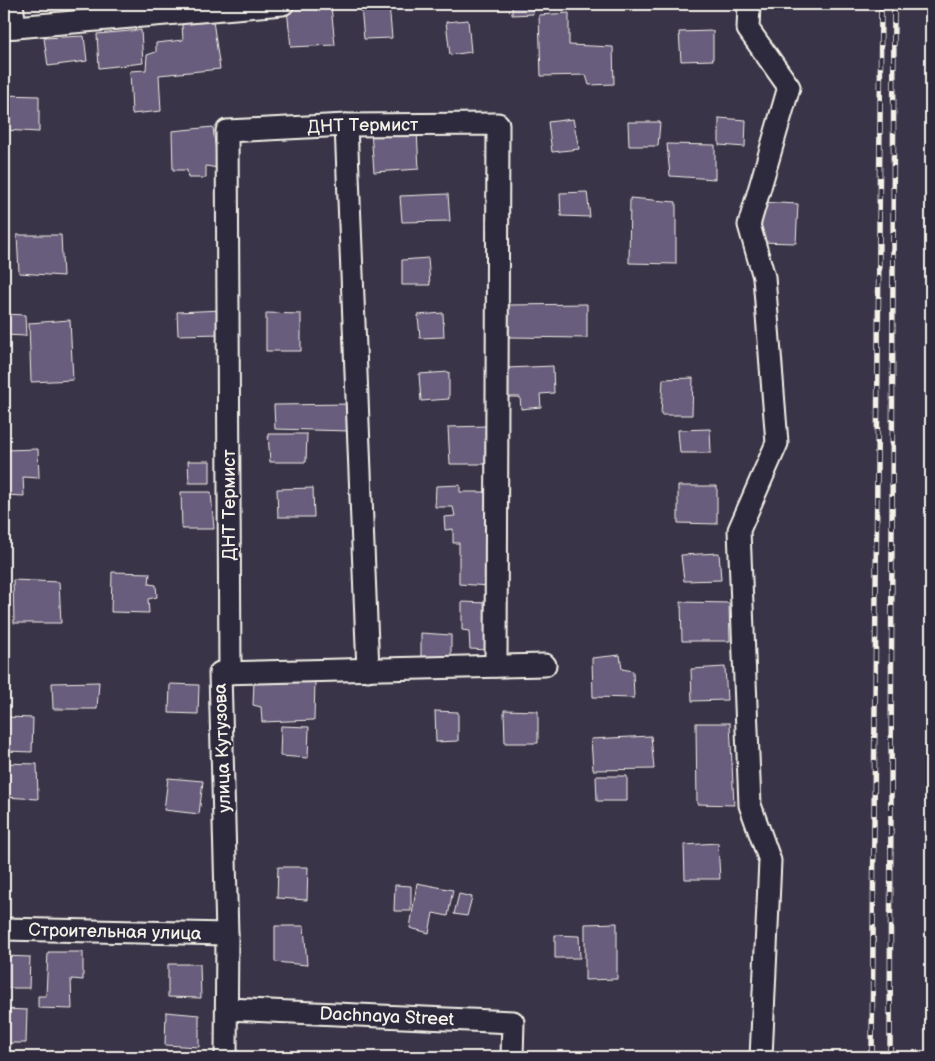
<svg xmlns="http://www.w3.org/2000/svg" width="935" height="1061" font-family="'Balsamiq Sans',sans-serif">
	<style>
		.building { fill: #685d7b; stroke: #f4f1e8 }
		.lines { fill: none; stroke-linecap: round; stroke-linejoin: round }
		.minor-casing { stroke: #f4f1e8; stroke-width: 25 }
		.minor { stroke: #2f2a3d; stroke-width: 21 }
		.rail-casing { stroke: #f4f1e8; stroke-width: 5.5 }
		.rail { stroke: #2f2a3d; stroke-width: 4; stroke-dasharray: 11; stroke-linecap: butt }
		.labels { text-anchor: middle; stroke-width: 4.5; stroke-linejoin: round; paint-order: stroke }
		.street-label { font-size: 18px; fill: #f4f1e8; stroke: #2f2a3d }
	</style>
	<rect width="100%" height="100%" fill="#3a3449"/>
	<filter id="ink" filterUnits="userSpaceOnUse"><feTurbulence type="fractalNoise" baseFrequency=".02" numOctaves="2"/><feDisplacementMap in="SourceGraphic" scale="10" xChannelSelector="R" yChannelSelector="G"/><feConvolveMatrix kernelMatrix="1 2 1 2 8 2 1 2 1" color-interpolation-filters="sRGB"/></filter>
	<g filter="url(#ink)">
		<!-- building -->
		<g class="building">
			<polygon points="389,4 392,38 364,39 361,7"/>
			<polygon points="512,4 532,4 533,14 512,15"/>
			<polygon points="331,6 335,45 291,47 287,9"/>
			<polygon points="569,13 569,45 613,47 614,84 589,85 586,75 541,76 539,15"/>
			<polygon points="468,20 471,52 450,55 446,22"/>
			<polygon points="213,21 220,69 159,75 161,111 132,114 130,71 146,70 147,55 156,52 156,43 183,40 182,24"/>
			<polygon points="141,30 143,63 99,68 97,34"/>
			<polygon points="713,31 713,60 681,61 679,32"/>
			<polygon points="84,36 87,61 48,66 44,38"/>
			<polygon points="4,95 39,96 39,132 4,130"/>
			<polygon points="719,118 746,120 745,147 719,145"/>
			<polygon points="573,119 579,149 552,152 548,122"/>
			<polygon points="628,122 660,122 658,146 629,146"/>
			<polygon points="213,127 218,168 206,166 206,178 188,178 187,170 173,170 172,131"/>
			<polygon points="417,130 419,169 374,172 371,131"/>
			<polygon points="667,144 715,145 715,179 670,176"/>
			<polygon points="587,192 590,217 561,216 560,193"/>
			<polygon points="448,194 450,221 402,222 400,196"/>
			<polygon points="630,198 676,202 676,264 629,263"/>
			<polygon points="759,202 798,204 796,243 759,242"/>
			<polygon points="17,235 61,235 63,276 19,273"/>
			<polygon points="428,258 430,285 402,285 402,260"/>
			<polygon points="587,304 587,338 509,337 508,305"/>
			<polygon points="222,310 222,334 178,335 177,312"/>
			<polygon points="266,313 301,314 301,351 266,351"/>
			<polygon points="443,313 444,337 420,338 418,315"/>
			<polygon points="4,314 25,315 26,336 4,335"/>
			<polygon points="70,320 73,380 31,382 29,323"/>
			<polygon points="553,366 554,393 540,394 541,407 521,409 520,397 506,397 507,368"/>
			<polygon points="449,372 449,399 421,401 419,374"/>
			<polygon points="693,378 692,415 661,415 663,379"/>
			<polygon points="351,404 350,431 275,429 274,405"/>
			<polygon points="487,426 488,464 450,464 448,427"/>
			<polygon points="710,429 711,453 680,453 678,430"/>
			<polygon points="268,434 307,434 306,462 270,462"/>
			<polygon points="38,449 39,478 23,477 24,496 4,495 4,450"/>
			<polygon points="188,461 210,461 210,483 189,483"/>
			<polygon points="460,485 460,492 488,492 489,586 459,584 459,543 453,543 453,529 445,530 444,517 455,516 453,507 435,507 436,486"/>
			<polygon points="678,486 717,486 717,524 678,523"/>
			<polygon points="313,488 314,517 278,517 277,489"/>
			<polygon points="181,492 211,492 214,529 182,529"/>
			<polygon points="719,553 721,580 684,581 681,555"/>
			<polygon points="112,572 150,573 149,584 156,585 157,597 148,599 149,613 111,612"/>
			<polygon points="13,580 59,582 61,623 14,623"/>
			<polygon points="462,602 488,603 488,650 470,649 469,631 462,630"/>
			<polygon points="681,602 729,603 730,641 682,641"/>
			<polygon points="421,633 451,635 451,662 421,660"/>
			<polygon points="620,655 622,669 633,671 634,698 593,697 592,658"/>
			<polygon points="725,667 727,700 692,701 691,669"/>
			<polygon points="254,681 315,681 314,720 262,722 261,707 253,705"/>
			<polygon points="99,682 97,709 53,709 52,683"/>
			<polygon points="170,684 199,685 198,714 169,713"/>
			<polygon points="504,710 538,711 538,743 505,743"/>
			<polygon points="435,711 458,712 458,741 436,742"/>
			<polygon points="6,717 33,718 32,752 6,751"/>
			<polygon points="696,723 730,723 734,805 697,804"/>
			<polygon points="281,726 309,727 308,758 280,756"/>
			<polygon points="651,736 654,769 593,770 591,739"/>
			<polygon points="4,763 37,764 38,799 4,797"/>
			<polygon points="596,776 627,776 627,801 597,801"/>
			<polygon points="168,778 203,781 199,814 164,810"/>
			<polygon points="718,843 720,879 685,879 684,845"/>
			<polygon points="278,867 308,867 307,900 277,898"/>
			<polygon points="417,883 453,890 448,916 433,913 429,933 410,928"/>
			<polygon points="395,885 411,886 411,911 394,911"/>
			<polygon points="459,894 472,897 467,916 454,914"/>
			<polygon points="617,923 617,979 585,980 585,924"/>
			<polygon points="275,926 304,926 307,965 275,962"/>
			<polygon points="555,935 579,936 580,958 555,958"/>
			<polygon points="48,952 83,952 83,980 71,979 72,1009 38,1008 38,996 46,996"/>
			<polygon points="4,956 30,957 29,988 4,988"/>
			<polygon points="168,964 200,964 201,998 168,997"/>
			<polygon points="4,1009 27,1010 26,1043 4,1043"/>
			<polygon points="166,1012 199,1015 199,1047 165,1045"/>
		</g>
		<g class="lines">
			<defs>
				<g id="minor">
					<polyline points="12,4 15,27"/>
					<polyline points="749,4 748,29 789,87 749,225 764,277 777,443 739,530 750,805 770,861 761,1057"/>
					<polyline points="4,28 283,4"/>
					<polyline points="346,125 368,670"/>
					<path id="s1" d="M230 673 227 131 346 125 498 124 496 666"/>
					<path id="s2" d="M4 929 227 934"/>
					<path id="s3" d="M227 1009 513 1022 512 1057"/>
					<polyline points="226,1057 227,934 220,673 545,665"/>
				</g>
			</defs>
			<!-- minor casing -->
			<use href="#minor" class="minor-casing"/>
			<!-- minor -->
			<use href="#minor" class="minor"/>
			<defs>
				<g id="rail">
					<polyline points="872,1057 881,4"/>
					<polyline points="890,1057 894,4"/>
				</g>
			</defs>
			<!-- rail casing -->
			<use href="#rail" class="rail-casing"/>
			<!-- rail -->
			<use href="#rail" class="rail"/>
		</g>
	</g>
	<g class="labels">
		<!-- street labels -->
		<g class="street-label">
			<text dy="6" stroke="none"><textPath href="#s1" startOffset="678">ДНТ Термист</textPath></text>
			<text transform="translate(229 505) rotate(-90)" y="6">ДНТ Термист</text>
			<text transform="translate(222 748) rotate(-92)" y="6">улица Кутузова</text>
			<text dy="6" stroke="none"><textPath href="#s2" startOffset="111">Строительная улица</textPath></text>
			<text dy="6" stroke="none"><textPath href="#s3" startOffset="160">Dachnaya Street</textPath></text>
		</g>
	</g>
	<!-- margin -->
	<rect width="935" height="1061" fill="none" stroke="#2f2a3d" stroke-width="20"/>
	<rect x="10" y="10" width="915" height="1041" fill="none" stroke="#f4f1e8" stroke-width="2" filter="url(#ink)"/>
</svg>
